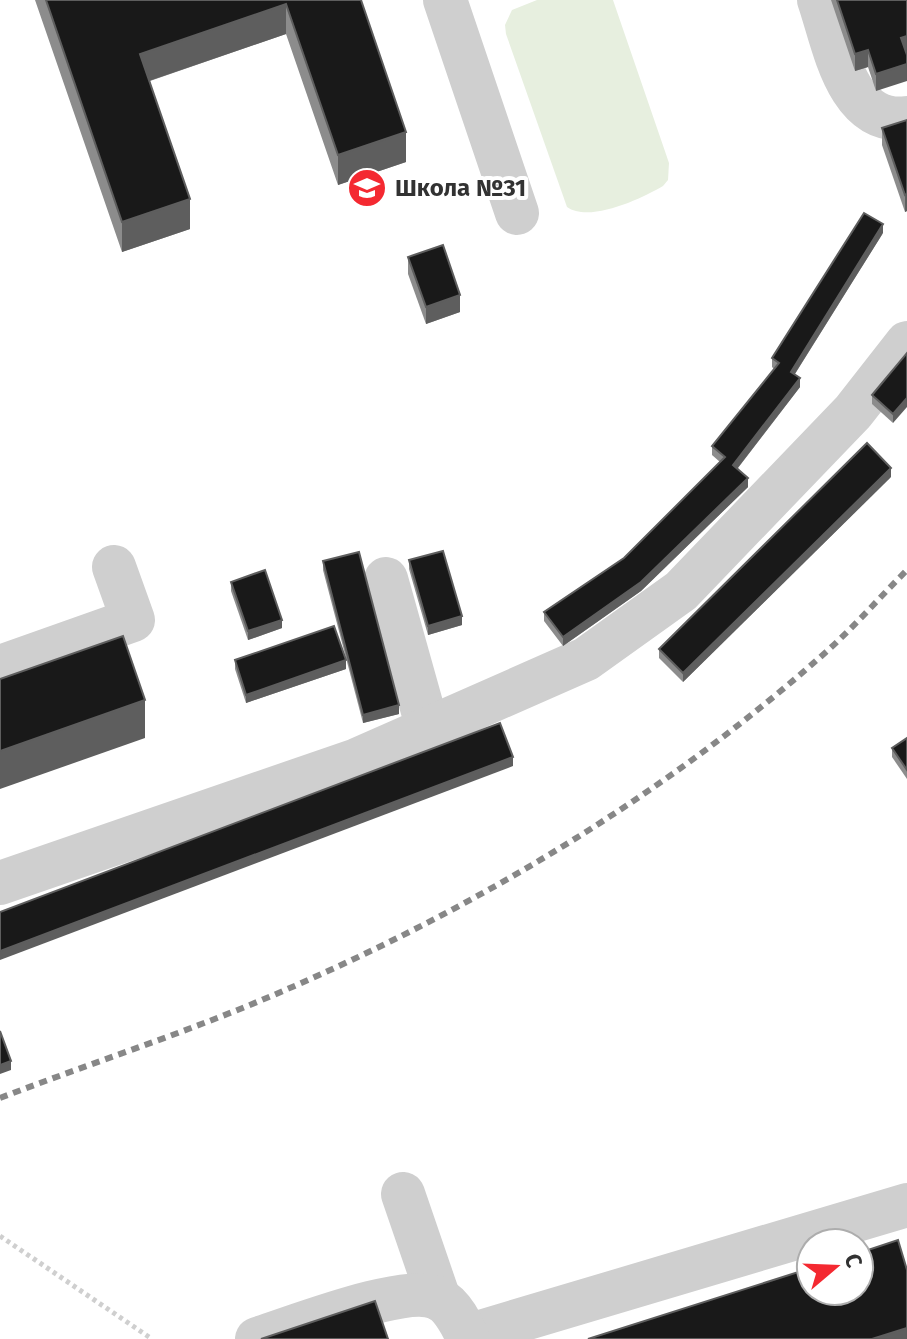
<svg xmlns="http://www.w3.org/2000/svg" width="907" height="1339" font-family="'Fira Sans',sans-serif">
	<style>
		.green { fill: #e7efdf }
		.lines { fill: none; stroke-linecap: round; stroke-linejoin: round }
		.path { stroke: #cfcfcf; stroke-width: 5; stroke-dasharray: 4 4; stroke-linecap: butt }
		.minor { stroke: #cfcfcf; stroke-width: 44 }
		.rail { stroke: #878787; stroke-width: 6; stroke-dasharray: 8 6; stroke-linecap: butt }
		.wall { fill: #8c8c8c }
		.shaded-wall { fill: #5e5e5e }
		.building { fill: #191919; stroke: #5e5e5e; stroke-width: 2 }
		.labels { text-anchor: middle; stroke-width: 8; stroke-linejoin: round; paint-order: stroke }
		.poi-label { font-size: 24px; font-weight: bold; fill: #323232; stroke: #fff; text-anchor: start }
	</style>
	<rect width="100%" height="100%" fill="#fff"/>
	<!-- green -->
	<path class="green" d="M537 0H613L669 163 668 180 663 186C641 199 589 223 567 207L506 34 505 25 512 10Z"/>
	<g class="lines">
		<!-- path -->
		<polyline class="path" points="0,1236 152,1339"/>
		<!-- minor -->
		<g class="minor">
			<polyline points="445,0 517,213"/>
			<path d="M819 0C834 43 846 126 907 118"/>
			<polyline points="386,579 428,729"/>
			<polyline points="0,667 133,620 114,567"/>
			<polyline points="0,883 357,760 586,659 681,591 853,412 907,343"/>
			<polyline points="403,1194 439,1299"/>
			<polyline points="467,1336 907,1205"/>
			<path d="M257 1339C293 1328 408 1282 439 1299 452 1305 463 1326 468 1339"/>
		</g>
		<!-- rail -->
		<path class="rail" d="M0 1098C94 1062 191 1031 283 991 478 907 668 793 826 652 855 626 880 597 907 570"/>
	</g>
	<!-- wall -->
	<g class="wall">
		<polygon points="35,0 361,0 406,162 338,185 286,34 150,81 190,229 122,252"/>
		<polygon points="831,0 907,0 876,91 868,67 855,71"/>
		<polygon points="907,120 907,211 905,212 882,145 882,128"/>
		<polygon points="883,233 795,374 800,387 738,468 748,487 641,591 563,646 544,621 544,612 624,558 720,462 712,455 712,446 774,369 772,367 772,358"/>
		<polygon points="408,257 460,312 426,324 408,274"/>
		<polygon points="907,353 893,423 872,404 872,395"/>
		<polygon points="891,477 683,682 659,658 659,649"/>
		<polygon points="409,560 462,625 428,635 409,569"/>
		<polygon points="323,561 399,714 363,723 323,570"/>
		<polygon points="231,582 282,628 248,640 231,591"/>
		<polygon points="235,660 346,669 246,703 235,669"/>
		<polygon points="907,738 907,779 892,757 892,748"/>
	</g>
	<!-- shaded-wall -->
	<g class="shaded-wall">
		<polygon points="286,4 286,34 140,84 140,54"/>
		<polygon points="907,36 907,54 901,38"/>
		<polygon points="868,50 868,67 855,71 855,54"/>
		<polygon points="907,64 907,81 876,91 876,74"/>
		<polygon points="406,132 406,162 338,185 338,155"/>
		<polygon points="907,194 907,211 905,212 905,195"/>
		<polygon points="190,199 190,229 122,252 122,222"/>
		<polygon points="883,224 883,233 791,380 791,372"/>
		<polygon points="460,295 460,312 426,324 426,307"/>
		<polygon points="800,378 800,387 733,474 733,465"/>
		<polygon points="907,398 907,407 893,423 893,414"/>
		<polygon points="891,468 891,477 683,682 683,673"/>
		<polygon points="748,478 748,487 641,591 563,646 563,637"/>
		<polygon points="462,616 462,625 428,635 428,626"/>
		<polygon points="282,620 282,628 248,640 248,631"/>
		<polygon points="346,660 346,669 246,703 246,695"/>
		<polygon points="145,700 145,738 0,789 0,751"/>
		<polygon points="399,705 399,714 363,723 363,715"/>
		<polygon points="513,757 513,766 0,960 0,951"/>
		<polygon points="11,1061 11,1070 0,1074 0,1065"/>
		<polygon points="907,1328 907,1339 872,1339"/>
	</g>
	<!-- building -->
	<g class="building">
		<polygon points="46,0 361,0 406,132 338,155 286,4 140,54 190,199 122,222"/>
		<polygon points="837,0 907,0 907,36 901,38 907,55 907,64 876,74 868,50 855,54"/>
		<polygon points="907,120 907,194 905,195 882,128"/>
		<polygon points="864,213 883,224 791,372 800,378 733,465 748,478 641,582 563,637 544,612 624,558 725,457 712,446 779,363 772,358"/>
		<polygon points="443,245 460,295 426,307 408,257"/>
		<polygon points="907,353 907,398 893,414 872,395"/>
		<polygon points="867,443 891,468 683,673 659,649"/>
		<polygon points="443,551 462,616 428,626 409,560"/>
		<polygon points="359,552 399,705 363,715 323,561"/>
		<polygon points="265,570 282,620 248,631 231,582"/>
		<polygon points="334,626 346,660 246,695 235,660"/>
		<polygon points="123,636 145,700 0,751 0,679"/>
		<polygon points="500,723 513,757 0,951 0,912"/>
		<polygon points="907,738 907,770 892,748"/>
		<polygon points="0,1031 11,1061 0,1065"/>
		<polygon points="898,1240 907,1270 907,1328 872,1339 588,1339 811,1268 811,1291 859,1291 859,1253"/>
		<polygon points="375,1301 388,1339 261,1339"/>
	</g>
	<!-- icons -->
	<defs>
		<symbol id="school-disc" viewBox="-11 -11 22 22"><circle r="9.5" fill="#f42931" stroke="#fff"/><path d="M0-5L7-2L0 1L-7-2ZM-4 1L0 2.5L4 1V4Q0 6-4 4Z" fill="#fff"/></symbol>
	</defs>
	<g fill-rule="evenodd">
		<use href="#school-disc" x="345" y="166" width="44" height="44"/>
	</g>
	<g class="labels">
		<!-- poi labels -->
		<g class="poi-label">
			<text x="395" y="196">Школа №31</text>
		</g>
	</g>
	<!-- north arrow -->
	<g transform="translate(835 1267) rotate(71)"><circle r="38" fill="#ffffff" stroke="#adadad" stroke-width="2"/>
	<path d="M0-6L14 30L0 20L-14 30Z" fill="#f42931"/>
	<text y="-12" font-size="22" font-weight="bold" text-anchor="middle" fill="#323232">С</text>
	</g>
</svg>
